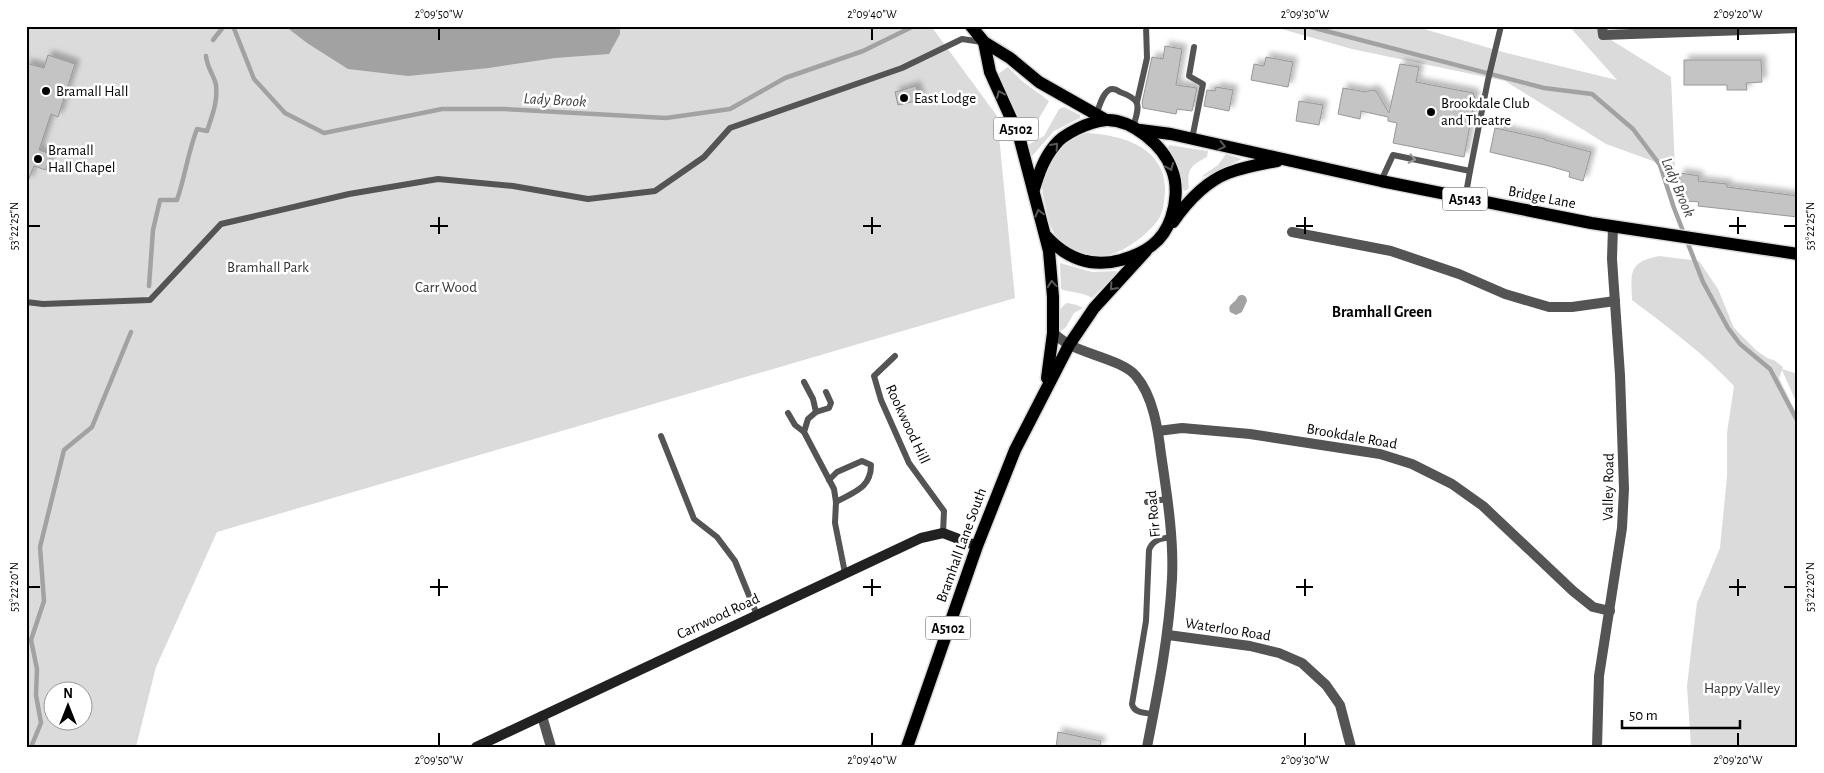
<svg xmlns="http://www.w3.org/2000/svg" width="1824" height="773" font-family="'Alegreya Sans',sans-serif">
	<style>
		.green { fill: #dbdbdb; fill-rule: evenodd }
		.water { fill: #a2a2a2 }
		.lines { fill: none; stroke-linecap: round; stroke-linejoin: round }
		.stream { stroke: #a2a2a2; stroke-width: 4.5 }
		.building { fill: #c4c4c4; stroke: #989898; filter: url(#shadow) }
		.primary-casing { stroke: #dbdbdb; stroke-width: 15 }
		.lane { stroke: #545454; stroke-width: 6 }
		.street { stroke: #545454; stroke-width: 10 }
		.secondary { stroke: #212121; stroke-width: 10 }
		.primary { stroke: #000; stroke-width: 12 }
		.oneway { stroke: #595959 }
		.oneway2 { stroke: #989898 }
		.ticks { fill: none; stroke: #000; stroke-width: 2 }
		.poi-dot { fill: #000; stroke: #fff; stroke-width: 2 }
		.labels { text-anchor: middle; stroke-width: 5; stroke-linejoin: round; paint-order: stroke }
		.shield { fill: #fff; stroke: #4c4c4c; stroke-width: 1 }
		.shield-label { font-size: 14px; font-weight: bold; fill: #000 }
		.poi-label { font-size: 15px; fill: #000; stroke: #fff; text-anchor: start }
		.street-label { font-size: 15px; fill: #000; stroke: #fff }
		.park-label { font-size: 15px; fill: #323232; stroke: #fff }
		.water-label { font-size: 16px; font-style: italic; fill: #434343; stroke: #fff }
		.neighbourhood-label { font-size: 16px; font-weight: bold; fill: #000; stroke: #fff }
		.neatline { fill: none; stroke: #000; stroke-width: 2 }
		.ticks-label { font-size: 12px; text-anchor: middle; fill: #000 }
	</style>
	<defs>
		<filter id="shadow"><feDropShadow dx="4.5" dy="-4.5" stdDeviation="2.5" flood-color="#0004"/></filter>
	</defs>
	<rect width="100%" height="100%" fill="#fff"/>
	<!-- green -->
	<g class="green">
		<path d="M26 26H931L997 116 1015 298 217 532 156 667 136 747H26ZM52 690H82V720H52Z"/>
		<polygon points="1271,26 1421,26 1424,29 1503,52 1617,80 1569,26 1602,26 1603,35 1671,77 1675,169 1606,144 1505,81 1352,49"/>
		<polygon points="1008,67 1022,81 1049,101 1037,122 1026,128 1025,126 1022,127 998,74"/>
		<polygon points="1064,107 1080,115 1080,118 1054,131 1032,156 1028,145 1044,136 1059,109"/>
		<path d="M1087 133C1123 135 1167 148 1165 192 1164 204 1163 215 1155 224 1135 246 1105 266 1075 251 1066 246 1057 240 1053 231 1049 224 1048 216 1046 209 1044 199 1040 185 1043 175 1044 170 1049 164 1052 159 1054 155 1057 149 1060 146 1067 139 1078 135 1087 133Z"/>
		<path d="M1169 145 1208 151 1207 157C1190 166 1187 169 1189 188L1185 191 1183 189 1175 162 1168 148Z"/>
		<polygon points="1226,154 1242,159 1203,177 1202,176 1218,165"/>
		<path d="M1659 256 1699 261 1718 289 1734 328 1757 351 1769 359 1774 360 1783 367 1782 369 1798 374V406L1782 370 1779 378 1798 417V747H1691L1687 686 1692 643 1697 603 1720 548 1727 476V433L1734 386C1704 354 1668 327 1632 300 1631 273 1628 262 1659 256Z"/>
		<path d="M1060 263 1092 272 1116 271 1117 273 1092 298C1081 291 1069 293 1061 289Z"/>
		<path d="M1067 303 1077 305 1083 308 1074 313 1066 327 1061 331 1060 330C1058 320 1057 308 1067 303Z"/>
	</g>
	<!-- water -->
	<g class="water">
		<polygon points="285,26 620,26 620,34 609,54 555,58 489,68 408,76 348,69 307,43"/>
		<path d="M1243 295 1246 297 1247 301 1242 312 1236 315 1230 312C1228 305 1231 305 1235 301 1239 297 1237 295 1243 295Z"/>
	</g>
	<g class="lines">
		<!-- stream -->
		<g class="stream">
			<polyline points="233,26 254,79 285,113 324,133 442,109 504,109 666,118 730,109 785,78 863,51 914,26"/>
			<polyline points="1307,26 1544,88 1592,94 1633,129 1660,165 1674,208 1703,282 1728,328 1740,344 1770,369 1798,422"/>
			<polyline points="213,40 224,26"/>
			<path d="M149 286 153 230 160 200H177C185 177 188 152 197 129L207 131C212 116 218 102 216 85 214 75 207 68 206 56"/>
			<polyline points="31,747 41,723 36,695 37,669 31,640 44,601 40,547 64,450 92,427 131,332"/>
		</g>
	</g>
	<!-- building -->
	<g class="building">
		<polygon points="1165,46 1182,49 1176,85 1197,88 1192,111 1177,109 1176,114 1143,108 1142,103 1152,57 1163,59"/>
		<polygon points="48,55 75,64 58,117 51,114 39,150 51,154 46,170 34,166 28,181 26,181 26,63 44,68"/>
		<polygon points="1266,57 1293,62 1288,87 1251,80 1254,64 1264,66"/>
		<polygon points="1684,60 1761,60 1762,82 1746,83 1747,90 1727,90 1727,85 1684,85"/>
		<polygon points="1400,64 1419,67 1416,82 1473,93 1475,98 1464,157 1393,143 1397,123 1388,121 1388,117 1361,111 1360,119 1338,114 1343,88 1366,92 1371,90 1376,91 1389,113"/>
		<polygon points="916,86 920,100 898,105 895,92"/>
		<polygon points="1216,87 1233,90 1229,111 1204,106 1207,90 1215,91"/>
		<polygon points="1299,101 1323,105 1319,125 1296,121"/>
		<polygon points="1495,128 1545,139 1545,140 1591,152 1583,181 1569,177 1570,172 1549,166 1490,152"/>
		<polygon points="1680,173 1699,176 1698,181 1727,184 1727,187 1798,196 1798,217 1698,206 1699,202 1685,201 1686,191 1678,190"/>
		<polygon points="1058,732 1101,741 1100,747 1056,747"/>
	</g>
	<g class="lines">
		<defs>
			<g id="primary">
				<polyline points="971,26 984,42 1010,58 1039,82 1106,120"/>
				<polyline points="984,42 990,72 1019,136 1049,251 1053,297 1053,333 1047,378"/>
				<polyline points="1140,130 1171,134 1381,181 1591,223 1798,254"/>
				<path d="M1034 189C1039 173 1044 158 1055 145 1060 138 1069 133 1077 129 1085 125 1096 121 1106 120 1132 119 1164 146 1172 170 1178 185 1176 204 1171 218 1163 242 1145 253 1121 260 1091 268 1066 258 1046 236"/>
				<path d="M1173 222C1187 202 1205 182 1228 173 1244 167 1261 164 1277 161"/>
				<polyline points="907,747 977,546 1015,450 1069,345 1094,308 1146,251"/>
			</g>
		</defs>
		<!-- primary casing -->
		<use href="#primary" class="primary-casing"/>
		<!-- lane -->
		<g class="lane">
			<polyline points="1137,102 1147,58 1146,26"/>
			<path d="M1096 115C1099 108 1102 94 1109 90 1112 88 1117 90 1120 92 1143 100 1139 106 1133 128"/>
			<polyline points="1192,139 1203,84 1189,76 1194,47"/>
			<polyline points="1470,171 1488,80 1501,26"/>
			<polyline points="1381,181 1393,155 1470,171 1465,199"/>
			<polyline points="26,302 43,304 150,300 221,224 349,194 438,179 513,186 588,199 655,191 704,157 730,128 902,68 962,39 982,42"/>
			<polyline points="895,356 874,376 881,400 909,463 944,511 943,533"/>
			<polyline points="804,382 813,399 816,412 808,419 804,432 834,489 836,502 835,523 845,573"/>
			<polyline points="816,412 829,408 831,403 826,392"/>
			<polyline points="788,413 795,425 804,432"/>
			<polyline points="661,436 694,519 717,537 735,561 757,615"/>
			<path d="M829 480 837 472 862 461 871 465C871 488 854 492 836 502"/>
			<polyline points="1147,502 1167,499"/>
			<path d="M1153 714C1145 713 1134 713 1132 704L1146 621 1149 550C1153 539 1161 539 1171 537"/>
		</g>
		<!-- street -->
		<g class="street">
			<polyline points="1602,26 1603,35 1798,28"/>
			<polyline points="1292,232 1391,251 1459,274 1505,294 1549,307 1572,307 1615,301"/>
			<path d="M1053 333C1058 337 1063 341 1068 344 1085 354 1124 361 1136 376 1153 396 1158 429 1161 454 1167 495 1174 538 1172 579 1169 636 1158 691 1147 747"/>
			<polyline points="1158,431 1182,428 1250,434 1380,454 1412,464 1452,484 1483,506 1573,591 1593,607 1610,611"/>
			<polyline points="1168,635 1250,646 1279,653 1302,663 1326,685 1340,705 1351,747"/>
			<polyline points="542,716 551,747"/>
			<polyline points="1597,747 1599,676 1622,528 1624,489 1620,375 1612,259 1613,227"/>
		</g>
		<!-- secondary -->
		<polyline class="secondary" points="476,747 921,538 943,533 977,546"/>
		<!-- primary -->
		<use href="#primary" class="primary"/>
	</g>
	<!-- one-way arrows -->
	<defs><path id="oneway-chevron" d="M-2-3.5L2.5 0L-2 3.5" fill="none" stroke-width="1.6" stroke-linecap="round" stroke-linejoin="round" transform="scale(1.25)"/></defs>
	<g class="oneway">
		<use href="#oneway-chevron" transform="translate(1000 94) rotate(-114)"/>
		<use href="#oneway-chevron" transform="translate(1055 146) rotate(-48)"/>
		<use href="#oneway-chevron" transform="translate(1222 146) rotate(13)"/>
		<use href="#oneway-chevron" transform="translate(1170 167) rotate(67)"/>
		<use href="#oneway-chevron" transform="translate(1039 213) rotate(-105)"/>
		<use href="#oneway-chevron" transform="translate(1052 284) rotate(-95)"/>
		<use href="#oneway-chevron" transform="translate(1113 287) rotate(132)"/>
	</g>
	<use class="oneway2" href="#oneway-chevron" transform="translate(1412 159) rotate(12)"/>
	<!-- ticks -->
	<path class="ticks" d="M439 28V40M872 28V40M1305 28V40M1738 28V40M439 217V234M872 217V234M1305 217V234M1738 217V234M28 226H40M430 226H448M863 226H881M1296 226H1313M1729 226H1746M1784 226H1796M439 579V596M872 579V596M1305 579V596M1738 579V596M28 587H40M430 587H448M863 587H881M1296 587H1313M1729 587H1746M1784 587H1796M439 733V746M872 733V746M1305 733V746M1738 733V746"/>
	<!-- markers -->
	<g class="poi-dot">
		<circle cx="46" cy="91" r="5"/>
		<circle cx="904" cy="98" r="5"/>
		<circle cx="1431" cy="112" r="5"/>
		<circle cx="38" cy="159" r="5"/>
	</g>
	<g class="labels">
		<!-- shield labels -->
		<g class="shield">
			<rect x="993.5" y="117.5" width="45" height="23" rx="4"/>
			<rect x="1442.5" y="187.5" width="45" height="23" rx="4"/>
			<rect x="925.5" y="616.5" width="45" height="23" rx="4"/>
		</g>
		<g class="shield-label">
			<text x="1016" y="134">A5102</text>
			<text x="1465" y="204">A5143</text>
			<text x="948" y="633">A5102</text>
		</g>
		<!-- poi labels -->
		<g class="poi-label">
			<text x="56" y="96">Bramall Hall</text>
			<text x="914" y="103">East Lodge</text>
			<text x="1441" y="108">Brookdale Club<tspan x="1441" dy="17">and Theatre</tspan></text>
			<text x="48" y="155">Bramall<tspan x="48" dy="17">Hall Chapel</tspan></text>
		</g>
		<!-- street labels -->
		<g class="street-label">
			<text transform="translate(1542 197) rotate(11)" y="5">Bridge Lane</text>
			<text transform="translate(908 424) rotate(65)" y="5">Rookwood Hill</text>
			<text transform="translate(1352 436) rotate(10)" y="5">Brookdale Road</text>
			<text transform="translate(1608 487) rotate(-89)" y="5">Valley Road</text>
			<text transform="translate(1153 514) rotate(-95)" y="5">Fir Road</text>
			<text transform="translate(961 545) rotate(-70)" y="5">Bramhall Lane South</text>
			<text transform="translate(718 616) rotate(-25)" y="5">Carrwood Road</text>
			<text transform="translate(1228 629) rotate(9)" y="5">Waterloo Road</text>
		</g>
		<!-- park labels -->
		<g class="park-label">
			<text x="268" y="272">Bramhall Park</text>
			<text x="446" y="292">Carr Wood</text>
			<text x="1742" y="693">Happy Valley</text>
		</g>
		<!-- water labels -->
		<g class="water-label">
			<text transform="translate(555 99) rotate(3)" y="6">Lady Brook</text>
			<text transform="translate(1679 187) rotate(67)" y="6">Lady Brook</text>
		</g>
		<!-- neighbourhood labels -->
		<g class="neighbourhood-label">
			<text x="1382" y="317">Bramhall Green</text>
		</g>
	</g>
	<!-- border -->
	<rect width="1824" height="773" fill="none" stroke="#ffffff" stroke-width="55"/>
	<!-- north arrow -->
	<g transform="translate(68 706)"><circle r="24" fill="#ffffff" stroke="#999999"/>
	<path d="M0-4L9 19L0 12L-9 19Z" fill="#000000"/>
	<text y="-8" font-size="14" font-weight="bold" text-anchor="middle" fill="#000000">N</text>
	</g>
	<!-- scale -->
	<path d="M1622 720v8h118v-8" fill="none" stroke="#000000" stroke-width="2.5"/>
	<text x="1629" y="720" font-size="15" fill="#000000" stroke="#ffffff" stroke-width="4" paint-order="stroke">50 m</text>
	<rect x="28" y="28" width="1768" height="718" class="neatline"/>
	<g class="ticks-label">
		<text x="439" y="18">2°09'50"W</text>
		<text x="872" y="18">2°09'40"W</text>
		<text x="1305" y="18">2°09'30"W</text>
		<text x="1738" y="18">2°09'20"W</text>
		<text transform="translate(14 226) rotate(-90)" y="4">53°22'25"N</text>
		<text transform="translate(1810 226) rotate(-90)" y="4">53°22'25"N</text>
		<text transform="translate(14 587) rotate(-90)" y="4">53°22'20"N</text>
		<text transform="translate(1810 587) rotate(-90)" y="4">53°22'20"N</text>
		<text x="439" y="764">2°09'50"W</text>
		<text x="872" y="764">2°09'40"W</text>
		<text x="1305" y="764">2°09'30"W</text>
		<text x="1738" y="764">2°09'20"W</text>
	</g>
</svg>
